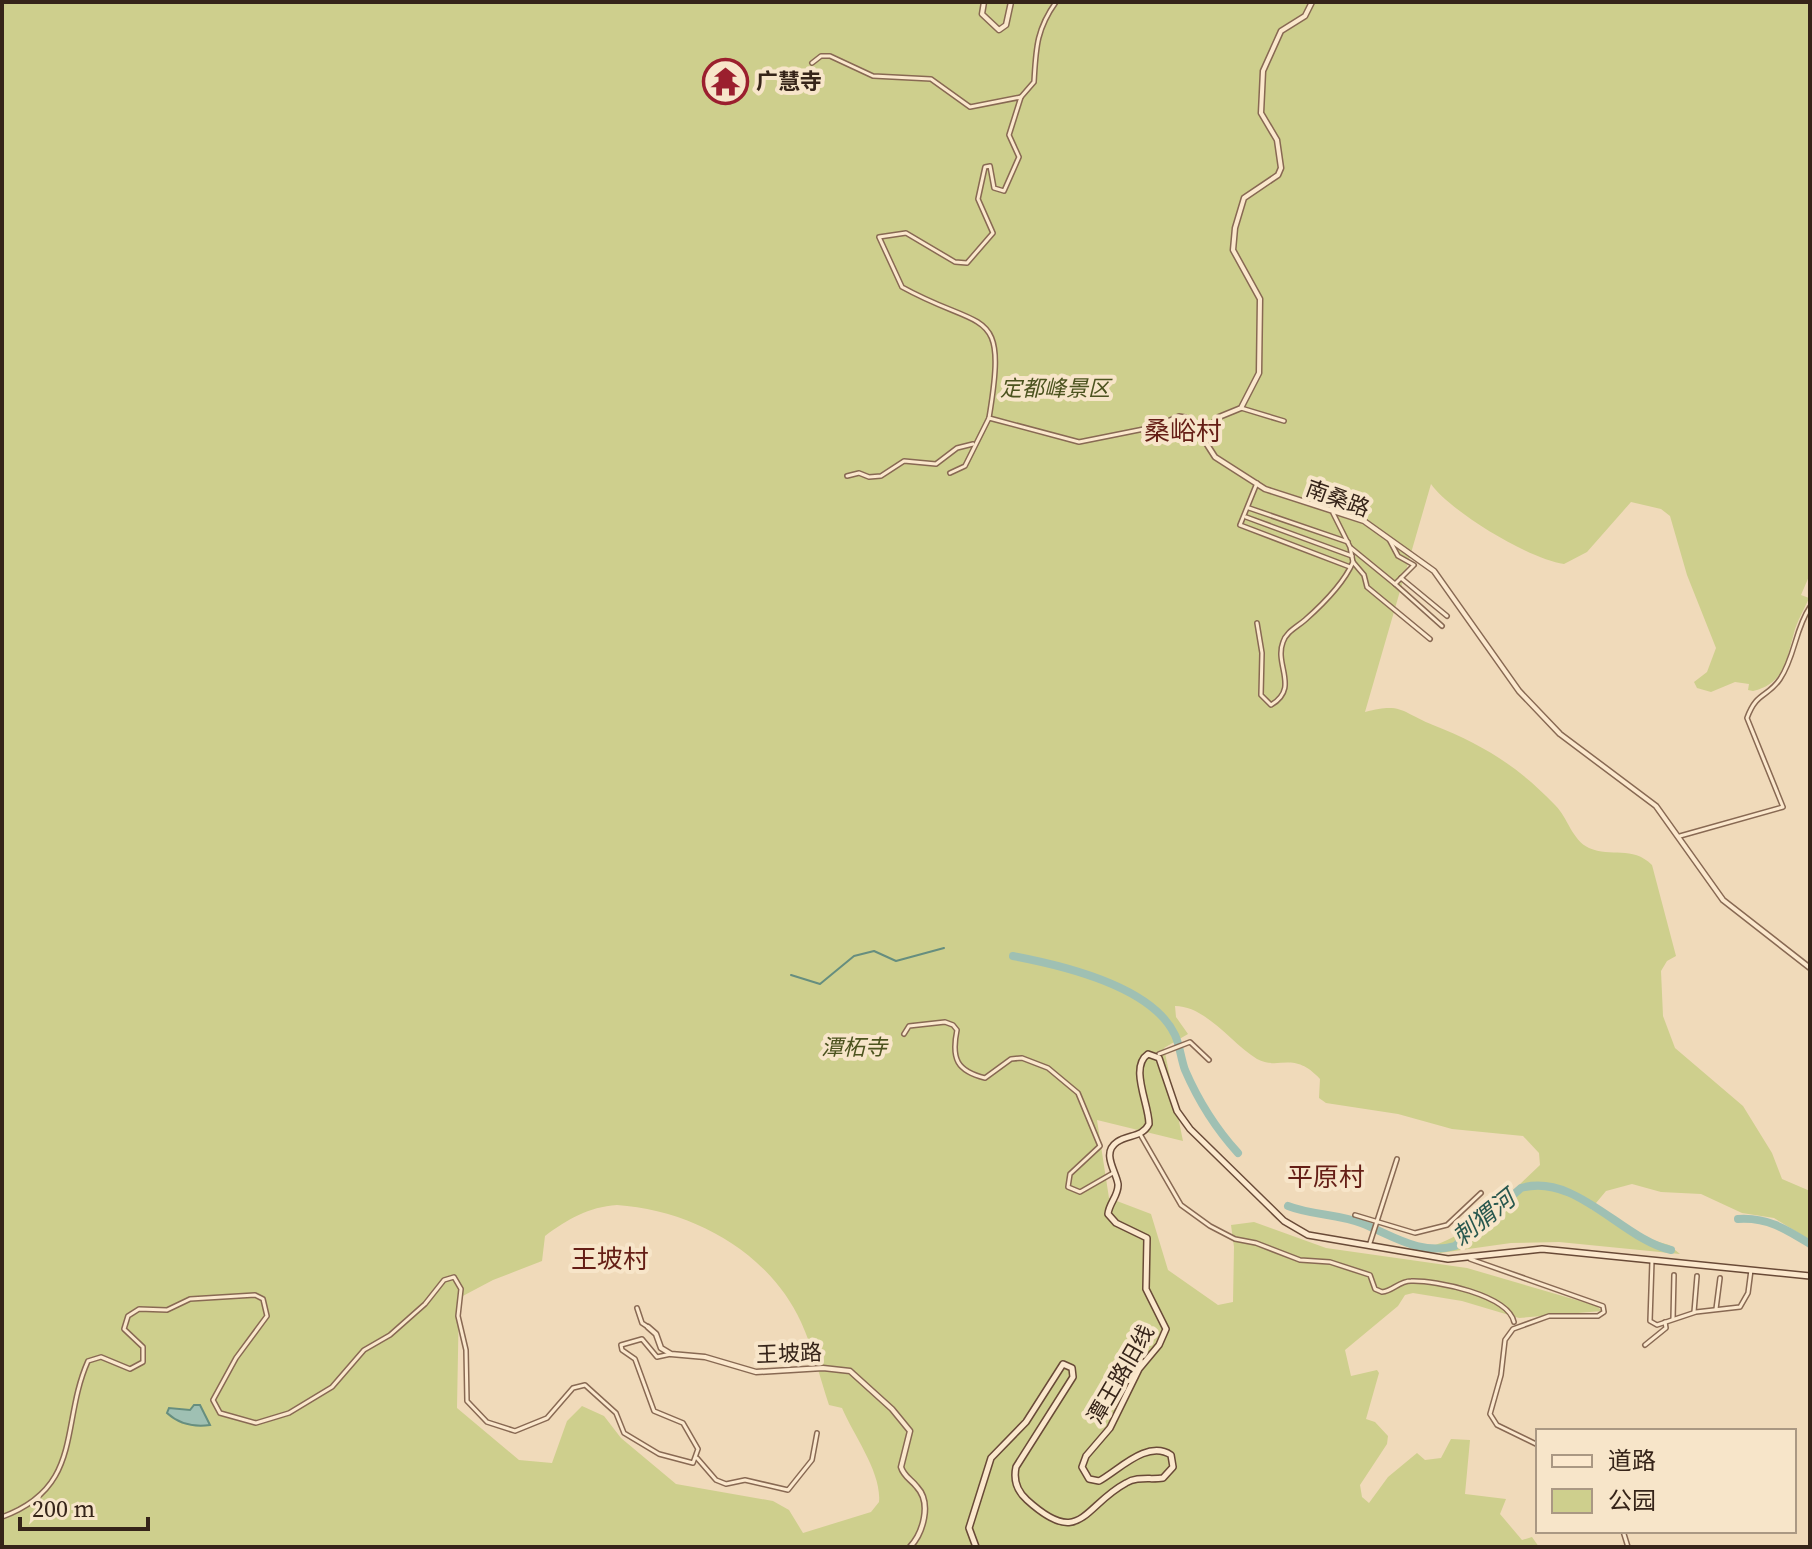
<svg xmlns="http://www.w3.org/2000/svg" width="1812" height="1549" font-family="'Source Serif 4','Noto Sans SC',serif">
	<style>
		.green { fill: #cecf8d; fill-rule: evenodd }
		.water { fill: #9fc0b3; stroke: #668e7f; stroke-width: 2 }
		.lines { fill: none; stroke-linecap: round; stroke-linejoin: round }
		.stream { stroke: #668e7f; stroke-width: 2 }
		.river { stroke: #9fc0b3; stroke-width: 8 }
		.minor-casing { stroke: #886953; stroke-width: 6 }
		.tertiary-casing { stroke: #886953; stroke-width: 7 }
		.secondary-casing { stroke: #694a37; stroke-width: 8 }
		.minor { stroke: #fbe8cd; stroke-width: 3 }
		.tertiary { stroke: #fbe8cd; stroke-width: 4 }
		.secondary { stroke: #fbe8cd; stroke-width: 5 }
		.labels { text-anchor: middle; stroke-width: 8; stroke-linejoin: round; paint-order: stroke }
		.poi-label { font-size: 22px; font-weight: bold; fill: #362419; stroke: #f7e5c9; text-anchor: start }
		.park-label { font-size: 22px; font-style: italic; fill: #4c531f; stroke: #f7e5c9 }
		.street-label { font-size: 22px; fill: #362419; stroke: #f7e5c9 }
		.water-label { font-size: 24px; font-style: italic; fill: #27574e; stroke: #f7e5c9 }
		.quarter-label { font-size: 26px; fill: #651e16; stroke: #f7e5c9 }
	</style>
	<rect width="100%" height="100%" fill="#f0daba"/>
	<!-- green -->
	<path class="green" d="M2 2H1810V574L1801 595 1809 598C1804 610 1797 621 1794 633 1786 661 1785 683 1753 691L1748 690 1749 684 1735 682 1711 692 1697 688 1694 682 1707 672 1716 648 1687 575 1670 516 1661 509 1631 502 1587 552 1564 564C1529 559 1451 512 1431 484L1365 712C1403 702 1402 713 1433 725 1482 744 1519 767 1555 805 1568 818 1572 840 1589 848 1611 858 1632 845 1652 865L1676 956 1667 961 1661 971 1663 1016 1675 1048 1743 1106 1772 1153 1782 1179 1810 1191V1240L1774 1218 1742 1213 1701 1194 1661 1192 1632 1184 1606 1191 1591 1209 1636 1235 1669 1245 1680 1254 1559 1242 1511 1243 1440 1253 1435 1245C1474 1232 1510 1193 1540 1165L1539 1153 1523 1136 1452 1129 1398 1114 1326 1103 1319 1098 1320 1079C1293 1050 1279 1071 1257 1059 1231 1043 1206 1006 1175 1006L1176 1017 1188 1034 1164 1048 1183 1141 1097 1120 1109 1198 1151 1214 1168 1270 1218 1305 1233 1302 1234 1247 1231 1225 1254 1222 1326 1248 1467 1268 1597 1306 1602 1311 1519 1318 1462 1301 1413 1293 1405 1295 1398 1306 1345 1350 1351 1376 1377 1370 1379 1373 1366 1419 1375 1422 1388 1436 1387 1444 1360 1485 1362 1497 1369 1503 1388 1477 1417 1453 1425 1460 1441 1458 1451 1439 1470 1440 1465 1494 1506 1499 1500 1514 1522 1540 1532 1537 1539 1547H2ZM617 1205C692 1210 769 1252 801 1322 813 1348 820 1378 829 1405L842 1408C854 1436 882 1473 879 1502L871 1512 803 1533 789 1510 773 1501 676 1484 621 1438 604 1416 582 1406 567 1421 552 1463 519 1460 457 1408 459 1298 493 1280 542 1261 545 1236C568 1219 588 1207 617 1205Z"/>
	<!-- water -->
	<path class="water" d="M194 1405H200L210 1425C195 1427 180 1425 167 1413L169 1408 190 1410Z"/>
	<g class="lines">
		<!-- stream -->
		<polyline class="stream" points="791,975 820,984 854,956 874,951 896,961 944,948"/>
		<!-- river -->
		<g class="river">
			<path d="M1013 956C1061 965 1152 986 1175 1035 1180 1046 1181 1059 1185 1070 1198 1100 1217 1130 1238 1153"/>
			<path d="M1288 1206C1311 1215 1337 1214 1361 1223 1392 1235 1420 1256 1455 1246L1521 1188C1576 1172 1623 1240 1671 1250"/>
			<path d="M1738 1219C1767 1217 1786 1229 1810 1244"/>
		</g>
		<defs>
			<g id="minor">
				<path d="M812 63 821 56H830L873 76 931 79 970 107 1021 97 1009 135 1019 157 1004 191 994 188 990 166 985 167 978 199 993 233 967 263 955 262 906 233 879 237 902 287C985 333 1008 303 989 418L1079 442 1154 427 1179 416 1185 417 1201 435"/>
				<path d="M1021 97 1034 82C1036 49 1036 30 1056 2"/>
				<polyline points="1241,408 1284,421"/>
				<polyline points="950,473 965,466 989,418"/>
				<polyline points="847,476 859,473 869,477 881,476 904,461 936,464 957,448 973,444"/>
				<polyline points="1257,483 1240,525 1350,567"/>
				<polyline points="1249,508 1348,542"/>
				<polyline points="1246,517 1352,556"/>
				<polyline points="1351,548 1395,584 1414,565 1398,556 1389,539"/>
				<polyline points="1353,562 1364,575 1367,587 1430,639"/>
				<polyline points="1401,578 1447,616"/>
				<polyline points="1395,584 1442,626"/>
				<path d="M1257 623 1262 653 1261 695 1271 705C1300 688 1274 665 1283 642 1286 632 1297 627 1305 620 1322 605 1344 583 1353 562L1350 547 1333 513"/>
				<path d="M1680 836 1783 807 1747 718C1757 691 1767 698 1780 679 1795 657 1795 629 1810 607"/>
				<path d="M904 1034 909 1026 945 1022 953 1025 957 1030C951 1059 957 1071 985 1078L1011 1059 1022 1058 1048 1068 1078 1093 1100 1146 1070 1174 1068 1187 1080 1192 1113 1173"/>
				<polyline points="1159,1054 1190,1042 1209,1060"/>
				<path d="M1140 1134 1181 1205 1210 1226 1235 1239 1256 1243 1300 1260 1330 1262 1370 1275 1375 1289 1382 1292C1393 1291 1399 1281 1411 1281 1436 1280 1508 1295 1514 1322"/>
				<polyline points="1355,1215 1415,1233 1447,1225 1481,1193"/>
				<polyline points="1369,1246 1397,1159"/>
				<polyline points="1470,1259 1603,1306 1604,1312 1598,1316 1549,1316 1513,1329 1505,1340 1501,1375 1490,1414 1497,1425 1538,1445"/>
				<polyline points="1652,1261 1650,1321 1657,1325 1696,1312 1740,1307 1748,1293 1751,1270"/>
				<polyline points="637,1308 642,1323 648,1327"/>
				<polyline points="1716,1309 1720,1278"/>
				<polyline points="1694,1312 1697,1276"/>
				<polyline points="1673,1319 1674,1275"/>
				<polyline points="1645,1345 1666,1328 1665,1322"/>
				<polyline points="697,1458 716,1480 726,1484 745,1480 788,1490 812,1460 817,1433"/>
				<path d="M2 1517C84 1487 60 1424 88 1361L101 1357 130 1369 143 1362V1347L124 1329 128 1316 139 1309 167 1310 190 1299 255 1295 263 1299 267 1316 236 1358 213 1400 220 1413 256 1423 289 1413 332 1387 364 1350 390 1335 425 1304 444 1280 454 1277 461 1289 458 1316 466 1350 467 1401 487 1422 515 1431 547 1418 573 1388 585 1385 616 1413 624 1433 659 1454 693 1463 698 1449 683 1423 654 1411 635 1359 622 1350 621 1345 642 1339 657 1357 671 1354"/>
				<polyline points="1623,1531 1628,1547"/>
			</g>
			<g id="tertiary">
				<polyline points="984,2 982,14 999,30 1006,25 1011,2"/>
				<polyline points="1312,2 1305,16 1281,31 1263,71 1261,113 1277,140 1281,168 1278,175 1244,198 1235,228 1233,250 1260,299 1259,373 1241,408 1219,417 1201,435 1215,457 1265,489 1364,521 1434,571 1519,691 1560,734 1656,806 1723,900 1810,968"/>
				<path d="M648 1327 656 1334 661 1348 671 1354 705 1357 756 1372 823 1368 850 1371 892 1409 910 1431 901 1467C904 1477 911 1479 917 1487 932 1503 923 1533 910 1547"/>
			</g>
			<path id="secondary" d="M976 1547 969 1528 991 1458 1026 1422 1063 1364 1072 1368 1073 1377 1016 1467C1013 1481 1017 1491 1027 1500 1081 1549 1083 1506 1126 1483 1137 1476 1151 1480 1163 1478L1173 1467 1171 1455C1147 1439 1118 1471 1099 1481L1089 1479 1082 1467 1086 1456 1110 1428 1139 1369 1159 1345 1166 1329 1146 1289 1147 1238 1116 1223 1108 1214C1109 1203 1119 1195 1118 1184 1116 1171 1101 1153 1117 1142 1128 1134 1142 1138 1149 1124 1149 1104 1129 1067 1148 1054L1159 1058 1177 1111 1190 1129 1284 1221 1308 1235 1448 1259 1542 1249 1810 1276"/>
		</defs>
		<!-- minor casing -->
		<use href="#minor" class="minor-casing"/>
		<!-- tertiary casing -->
		<use href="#tertiary" class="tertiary-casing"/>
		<!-- secondary casing -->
		<use href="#secondary" class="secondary-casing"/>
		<!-- minor -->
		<use href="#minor" class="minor"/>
		<!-- tertiary -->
		<use href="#tertiary" class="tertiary"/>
		<!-- secondary -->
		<use href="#secondary" class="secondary"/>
	</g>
	<!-- icons -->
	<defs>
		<symbol id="temple-ring" viewBox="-11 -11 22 22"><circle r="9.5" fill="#f7e5c9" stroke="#9b1f2e" stroke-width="1.5"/><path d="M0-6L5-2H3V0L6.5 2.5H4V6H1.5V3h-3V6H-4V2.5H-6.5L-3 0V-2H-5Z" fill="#9b1f2e"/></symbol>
	</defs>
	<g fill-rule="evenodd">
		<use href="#temple-ring" x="700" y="56" width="51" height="51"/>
	</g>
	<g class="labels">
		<!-- poi labels -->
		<g class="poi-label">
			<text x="756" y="89">广慧寺</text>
		</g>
		<!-- park labels -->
		<g class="park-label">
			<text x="1055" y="396">定都峰景区</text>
			<text x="854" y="1055">潭柘寺</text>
		</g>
		<!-- street labels -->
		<g class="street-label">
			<text transform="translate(1338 498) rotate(20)" y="8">南桑路</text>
			<text transform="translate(789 1353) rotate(-2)" y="8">王坡路</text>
			<text transform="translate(1120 1374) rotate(-60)" y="8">潭王路旧线</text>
		</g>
		<!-- water labels -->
		<g class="water-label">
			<text transform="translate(1484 1218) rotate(-39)" y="8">刺猬河</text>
		</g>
		<!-- quarter labels -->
		<g class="quarter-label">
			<text x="1183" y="440">桑峪村</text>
			<text x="1326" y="1186">平原村</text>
			<text x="610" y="1268">王坡村</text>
		</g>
	</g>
	<!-- border -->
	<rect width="1812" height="1549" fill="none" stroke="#362419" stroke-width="8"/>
	<!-- legend -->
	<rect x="1536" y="1429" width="260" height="104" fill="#f7e5c9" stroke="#aa9883" stroke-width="2"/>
	<rect x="1552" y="1455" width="40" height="12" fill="#fbe8cd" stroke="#aa9883" stroke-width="2"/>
	<text x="1608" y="1469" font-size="24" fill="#362419">道路</text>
	<rect x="1552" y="1489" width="40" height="24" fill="#cecf8d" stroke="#aa9883" stroke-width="2"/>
	<text x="1608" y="1509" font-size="24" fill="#362419">公园</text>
	<!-- scale -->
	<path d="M20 1517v12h128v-12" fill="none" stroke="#362419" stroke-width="4"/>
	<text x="32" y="1517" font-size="24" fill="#362419" stroke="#f7e5c9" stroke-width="6" paint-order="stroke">200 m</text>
</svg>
